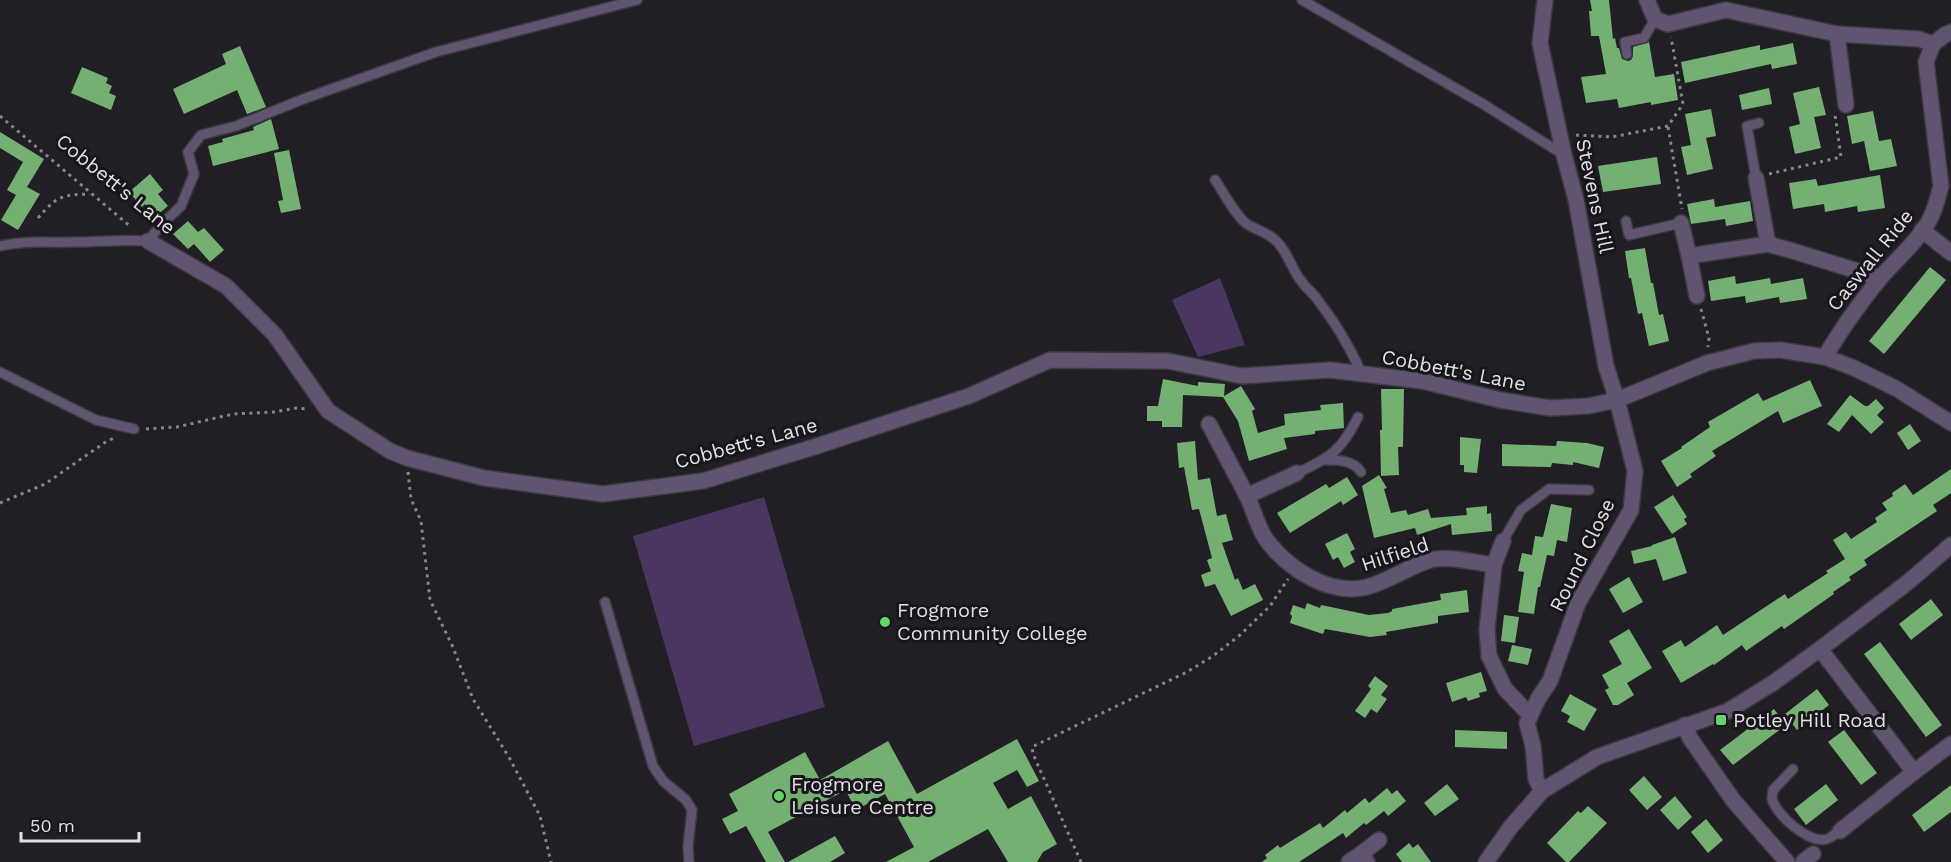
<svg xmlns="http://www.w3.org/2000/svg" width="1951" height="862" font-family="'Work Sans',sans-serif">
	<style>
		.green { fill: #4b3661 }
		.building { fill: #75b073 }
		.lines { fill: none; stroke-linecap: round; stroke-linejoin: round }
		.service-casing { stroke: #3c3941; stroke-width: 12 }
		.minor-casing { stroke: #3c3941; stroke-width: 18 }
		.tertiary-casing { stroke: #3c3941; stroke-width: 18 }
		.path { stroke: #88858c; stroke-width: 3; stroke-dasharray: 3 4.5; stroke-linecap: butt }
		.service { stroke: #615471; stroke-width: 9 }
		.minor { stroke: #615471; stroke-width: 15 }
		.tertiary { stroke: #615471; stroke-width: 15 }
		.poi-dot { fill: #66d466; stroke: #18151c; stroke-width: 2 }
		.labels { text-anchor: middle; stroke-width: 6; stroke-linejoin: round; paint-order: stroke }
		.street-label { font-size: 20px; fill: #e2e0e5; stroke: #18151c }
		.poi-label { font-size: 20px; fill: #e2e0e5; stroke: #18151c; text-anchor: start }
	</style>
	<rect width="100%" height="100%" fill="#211e26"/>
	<!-- green -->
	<g class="green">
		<polygon points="1220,278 1245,345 1198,357 1172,300"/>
		<polygon points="764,497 825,707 694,746 633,536"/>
	</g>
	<!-- building -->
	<g class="building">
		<polygon points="1590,0 1609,0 1613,39 1615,38 1617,48 1619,48 1622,59 1628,61 1631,60 1633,56 1633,47 1649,42 1655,77 1674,74 1678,100 1651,105 1651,102 1619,108 1617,99 1586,103 1581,77 1606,74 1599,36 1591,36 1589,11 1592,11"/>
		<polygon points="1793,43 1797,64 1772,69 1771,64 1685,83 1681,62 1760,45 1760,50"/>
		<polygon points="240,46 266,107 247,114 237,90 184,114 173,89 226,64 222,54"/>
		<polygon points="82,67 108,78 106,83 112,86 109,93 116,96 111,110 71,93"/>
		<polygon points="1819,87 1826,115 1814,117 1821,148 1795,154 1789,127 1800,124 1793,93"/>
		<polygon points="1769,88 1772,104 1742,110 1739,95"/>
		<polygon points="1711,109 1716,136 1706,138 1713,169 1687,175 1681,147 1691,145 1685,114"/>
		<polygon points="1873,111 1879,141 1891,139 1897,166 1870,171 1864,141 1852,144 1847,116"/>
		<polygon points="271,119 279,149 213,166 208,146 223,142 222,139 254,130 253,127"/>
		<polygon points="0,132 44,159 27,187 40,194 18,230 1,220 16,195 7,190 23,162 0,148"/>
		<polygon points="289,150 301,209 281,213 278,201 283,200 274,153"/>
		<polygon points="1657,157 1661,184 1603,192 1598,166"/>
		<polygon points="150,174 163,190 158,194 168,206 156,216 145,204 142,207 129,192"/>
		<polygon points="1880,175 1885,208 1858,212 1857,206 1825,212 1824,204 1793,209 1789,183 1816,179 1818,186"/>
		<polygon points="1714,199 1715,207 1750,201 1753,221 1726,226 1725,219 1691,224 1687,204"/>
		<polygon points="188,221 198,232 204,228 224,250 210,262 194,244 188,249 173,234"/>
		<polygon points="1645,248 1651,283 1653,283 1659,315 1663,314 1669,341 1649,346 1642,313 1638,314 1631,278 1629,278 1625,251"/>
		<polygon points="1930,267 1946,280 1884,354 1869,341"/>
		<polygon points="1735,276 1736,284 1770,278 1771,284 1803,278 1807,299 1780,303 1779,297 1746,303 1745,296 1711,301 1708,281"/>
		<polygon points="1163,379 1198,386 1198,382 1225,384 1224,396 1241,386 1255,409 1252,411 1258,433 1285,425 1284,414 1321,410 1320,405 1343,403 1344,428 1315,431 1315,434 1284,438 1287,449 1249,461 1238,421 1223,397 1183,395 1182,427 1162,427 1162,421 1147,421 1147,406 1158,406"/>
		<polygon points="1810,380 1822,406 1783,423 1778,411 1712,451 1716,456 1690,474 1692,477 1677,487 1661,461 1682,448 1681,447 1710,427 1708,422 1758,393 1763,401"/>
		<polygon points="1381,389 1404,389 1403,447 1398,447 1399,475 1381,476 1380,430 1382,430"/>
		<polygon points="1850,395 1865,406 1868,406 1876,399 1884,408 1877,415 1884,422 1871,434 1852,415 1839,432 1827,424"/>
		<polygon points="1910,424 1921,441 1908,450 1897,433"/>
		<polygon points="1460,437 1481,439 1477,473 1464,472 1464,465 1460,465"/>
		<polygon points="1195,441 1198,480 1210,478 1217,516 1226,514 1233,540 1222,543 1235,580 1238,578 1243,590 1255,584 1263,600 1231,616 1215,584 1205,587 1201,575 1211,571 1207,560 1212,558 1199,509 1192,510 1184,467 1179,468 1177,443"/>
		<polygon points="1557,441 1587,443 1604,447 1599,468 1573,462 1573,465 1552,463 1551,467 1502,466 1502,444 1556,446"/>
		<polygon points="1951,469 1951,493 1933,505 1937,511 1864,560 1867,565 1849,577 1851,580 1833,592 1834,594 1784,629 1782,626 1746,651 1742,645 1714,665 1713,664 1681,683 1662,651 1681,640 1685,647 1717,625 1723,635 1785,594 1788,599 1828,573 1826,571 1845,559 1833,540 1846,532 1851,539 1877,522 1875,518 1887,510 1882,503 1893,496 1892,493 1905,484 1913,495"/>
		<polygon points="1379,475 1387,488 1384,489 1391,513 1406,510 1408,515 1428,509 1431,518 1467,515 1466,508 1487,506 1487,514 1491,513 1492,531 1452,535 1451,524 1417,535 1415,528 1374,538 1362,486"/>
		<polygon points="1347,477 1358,495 1343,505 1341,501 1290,533 1277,513 1326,484 1329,488"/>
		<polygon points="1673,495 1687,517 1684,519 1687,524 1672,534 1654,507"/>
		<polygon points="1551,504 1572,508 1567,542 1557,540 1554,556 1547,555 1540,587 1538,587 1534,614 1518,612 1524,572 1518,571 1522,553 1532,555 1535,536 1543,537"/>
		<polygon points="1347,533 1355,549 1350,552 1355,562 1344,568 1338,557 1333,560 1325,544"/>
		<polygon points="1675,537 1687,573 1663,581 1656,559 1634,564 1631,551 1652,546 1652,545"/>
		<polygon points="1629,577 1643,602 1623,613 1609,589"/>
		<polygon points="1467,590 1469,612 1438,616 1438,623 1386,632 1387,635 1370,637 1325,629 1323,634 1290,623 1292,616 1290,614 1293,605 1305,609 1307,603 1320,608 1321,605 1369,615 1388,613 1392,611 1392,609 1441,600 1440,594"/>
		<polygon points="1931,599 1943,615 1911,640 1899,624"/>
		<polygon points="1504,615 1519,617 1515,643 1501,641"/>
		<polygon points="1629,629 1652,668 1627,683 1634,695 1618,705 1613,705 1605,690 1609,688 1602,675 1622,664 1609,641"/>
		<polygon points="1880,642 1942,725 1926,737 1864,654"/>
		<polygon points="1512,645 1532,649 1528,665 1508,661"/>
		<polygon points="1481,672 1487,691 1479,693 1480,697 1468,701 1466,697 1452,702 1446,683"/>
		<polygon points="1375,676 1388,686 1381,695 1387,699 1377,713 1371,709 1365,718 1355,711 1371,689 1368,686"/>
		<polygon points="1817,689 1829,705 1797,730 1785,714"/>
		<polygon points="1570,694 1597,709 1584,731 1567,722 1570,716 1561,711"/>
		<polygon points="1774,709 1786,725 1733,765 1720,750"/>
		<polygon points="1455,730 1507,732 1507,749 1455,747"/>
		<polygon points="1844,730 1877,773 1861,785 1828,742"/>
		<polygon points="1017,739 1039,781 1027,787 1017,770 993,783 1008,809 1031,796 1057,844 1043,852 1037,862 1008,862 988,829 928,862 886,862 914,847 885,794 856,810 846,791 843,794 842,792 768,832 785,862 766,862 746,826 730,834 722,819 738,811 729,794 805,752 820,780 888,741 917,794"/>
		<polygon points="1644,776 1662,797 1647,810 1629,790"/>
		<polygon points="1447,784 1459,799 1435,816 1424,803"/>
		<polygon points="1826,784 1838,800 1806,825 1794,809"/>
		<polygon points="1951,785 1951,812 1924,832 1912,815"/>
		<polygon points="1387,788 1392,794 1397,790 1406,801 1388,816 1384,811 1366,825 1364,823 1346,838 1343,833 1299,862 1262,862 1267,858 1265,855 1278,845 1280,848 1320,823 1323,828 1345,810 1347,813 1365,798 1369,803"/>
		<polygon points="1675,796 1692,817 1678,830 1660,810"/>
		<polygon points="1588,806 1607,823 1569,862 1566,862 1547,843 1578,811 1581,813"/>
		<polygon points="1706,819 1723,840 1708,853 1691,832"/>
		<polygon points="835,836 845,853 830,862 788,862"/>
		<polygon points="1409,843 1413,848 1418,844 1431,862 1402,862 1396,854"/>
	</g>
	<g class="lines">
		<defs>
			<g id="service">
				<polyline points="1302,0 1483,104 1564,155"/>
				<polyline points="1627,54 1625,42 1644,38 1655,19"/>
				<polyline points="1756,178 1747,126 1759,123"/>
				<path d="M1215 180C1225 194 1234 214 1247 224 1256 230 1267 232 1275 240 1288 251 1291 269 1302 282 1306 288 1313 293 1317 299 1335 322 1350 347 1362 374"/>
				<polyline points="1626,221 1629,235 1681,223"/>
				<path d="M0 246C25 240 48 243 74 242 99 242 123 239 148 241L161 225 181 206 194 174 188 152 201 135 236 126 306 98 436 52 637 0"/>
				<polyline points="0,372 96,420 134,429"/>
				<path d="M1325 460C1339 460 1353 460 1361 472"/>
				<path d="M1297 473C1330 458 1342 450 1358 417"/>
				<polyline points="1503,541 1521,510 1549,489 1589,490"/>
				<polyline points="605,602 653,766 663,781 686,800 692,810 688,846 689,862"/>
				<path d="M1793 769 1773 790C1773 793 1772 796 1772 799 1777 816 1809 844 1827 839 1831 838 1836 833 1840 831"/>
			</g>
			<g id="minor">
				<polyline points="1647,0 1655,19 1668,24 1726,10 1837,34 1919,39 1933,44 1946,34 1951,32"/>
				<polyline points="1837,34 1846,105"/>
				<polyline points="1756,178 1768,244"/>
				<polyline points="1681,223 1689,256"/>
				<polyline points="1922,230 1951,253"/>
				<polyline points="148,241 226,286 275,335 328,411 390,451 407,458 484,478 603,494 703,481 814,447 969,396 1050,360 1168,361 1242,376 1330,370 1422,381 1500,400 1550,408 1588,406 1617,400 1707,363 1754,351 1780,350 1825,357 1854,368 1897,389 1951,423"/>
				<polyline points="1697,296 1689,256 1768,244 1793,251 1880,278"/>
				<path d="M1825 357C1841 329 1860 303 1881 277 1897 259 1921 238 1931 217 1936 207 1938 196 1941 186L1926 62 1933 44"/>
				<polyline points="1209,424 1247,496"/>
				<path d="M1297 473 1247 496C1254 510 1258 530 1268 542 1290 570 1330 596 1367 587 1389 581 1408 567 1430 560 1449 555 1475 563 1494 565"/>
				<polyline points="1503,541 1494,565 1487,629 1489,656 1505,689 1530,715"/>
				<polyline points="1820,649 1914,772 1951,744"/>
				<polyline points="1685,725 1690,738 1733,800 1787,862"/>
				<polyline points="1542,791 1536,779 1533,746 1527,723 1538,699 1550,681 1578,603 1631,510 1635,471 1617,400 1606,366 1576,200 1564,155 1540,43 1545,0"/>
				<polyline points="1840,831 1914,772"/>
				<polyline points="1361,854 1379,840"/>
				<polyline points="1349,862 1361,854 1367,862"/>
				<polyline points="1803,862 1813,854"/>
			</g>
			<polyline id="tertiary" points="1486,862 1510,828 1542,791 1597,757 1728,711 1773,683 1820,649 1907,583 1951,545"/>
		</defs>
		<!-- service casing -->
		<use href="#service" class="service-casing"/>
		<!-- minor casing -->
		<use href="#minor" class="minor-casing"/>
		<!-- tertiary casing -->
		<use href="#tertiary" class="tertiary-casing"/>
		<!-- path -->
		<g class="path">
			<polyline points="0,116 131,227"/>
			<polyline points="1668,127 1682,209"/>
			<polyline points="1576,135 1612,137 1668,126 1683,104 1671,37"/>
			<polyline points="1769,174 1841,157 1835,115"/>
			<path d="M38 218C57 196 61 195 90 194"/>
			<polyline points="1701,309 1709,338 1708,347"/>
			<polyline points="146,429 177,427 233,414 274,412 297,408 308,409"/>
			<polyline points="408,472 411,499 421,521 430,600 452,645 473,699 510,759 540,816 551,862"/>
			<polyline points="0,503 45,484 107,441 117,437"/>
			<polyline points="1081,862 1033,754 1032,747 1187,672 1213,656 1240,635 1270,606 1288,579"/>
		</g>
		<!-- service -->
		<use href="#service" class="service"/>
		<!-- minor -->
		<use href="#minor" class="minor"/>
		<!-- tertiary -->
		<use href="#tertiary" class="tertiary"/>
	</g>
	<!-- markers -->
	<g class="poi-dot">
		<circle cx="885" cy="622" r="6"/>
		<rect x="1715" y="714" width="12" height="12" rx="3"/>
		<circle cx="779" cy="796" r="6"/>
	</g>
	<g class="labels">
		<!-- street labels -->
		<g class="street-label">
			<text transform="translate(116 184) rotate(39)" y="7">Cobbett's Lane</text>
			<text transform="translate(1595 196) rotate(78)" y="7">Stevens Hill</text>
			<text transform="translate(1870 260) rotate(-51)" y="7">Caswall Ride</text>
			<text transform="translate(1454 370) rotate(11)" y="7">Cobbett's Lane</text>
			<text transform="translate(746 443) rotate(-15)" y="7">Cobbett's Lane</text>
			<text transform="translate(1395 554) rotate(-18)" y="7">Hilfield</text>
			<text transform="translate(1582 555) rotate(-64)" y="7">Round Close</text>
		</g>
		<!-- poi labels -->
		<g class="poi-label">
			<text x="897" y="617">Frogmore<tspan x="897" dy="23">Community College</tspan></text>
			<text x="1733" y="727">Potley Hill Road</text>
			<text x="791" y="791">Frogmore<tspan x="791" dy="23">Leisure Centre</tspan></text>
		</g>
	</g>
	<!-- scale -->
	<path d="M21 832v9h118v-9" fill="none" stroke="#e2e0e5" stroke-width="3"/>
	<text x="30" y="832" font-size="18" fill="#e2e0e5" stroke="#18151c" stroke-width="4.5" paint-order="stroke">50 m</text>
</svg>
